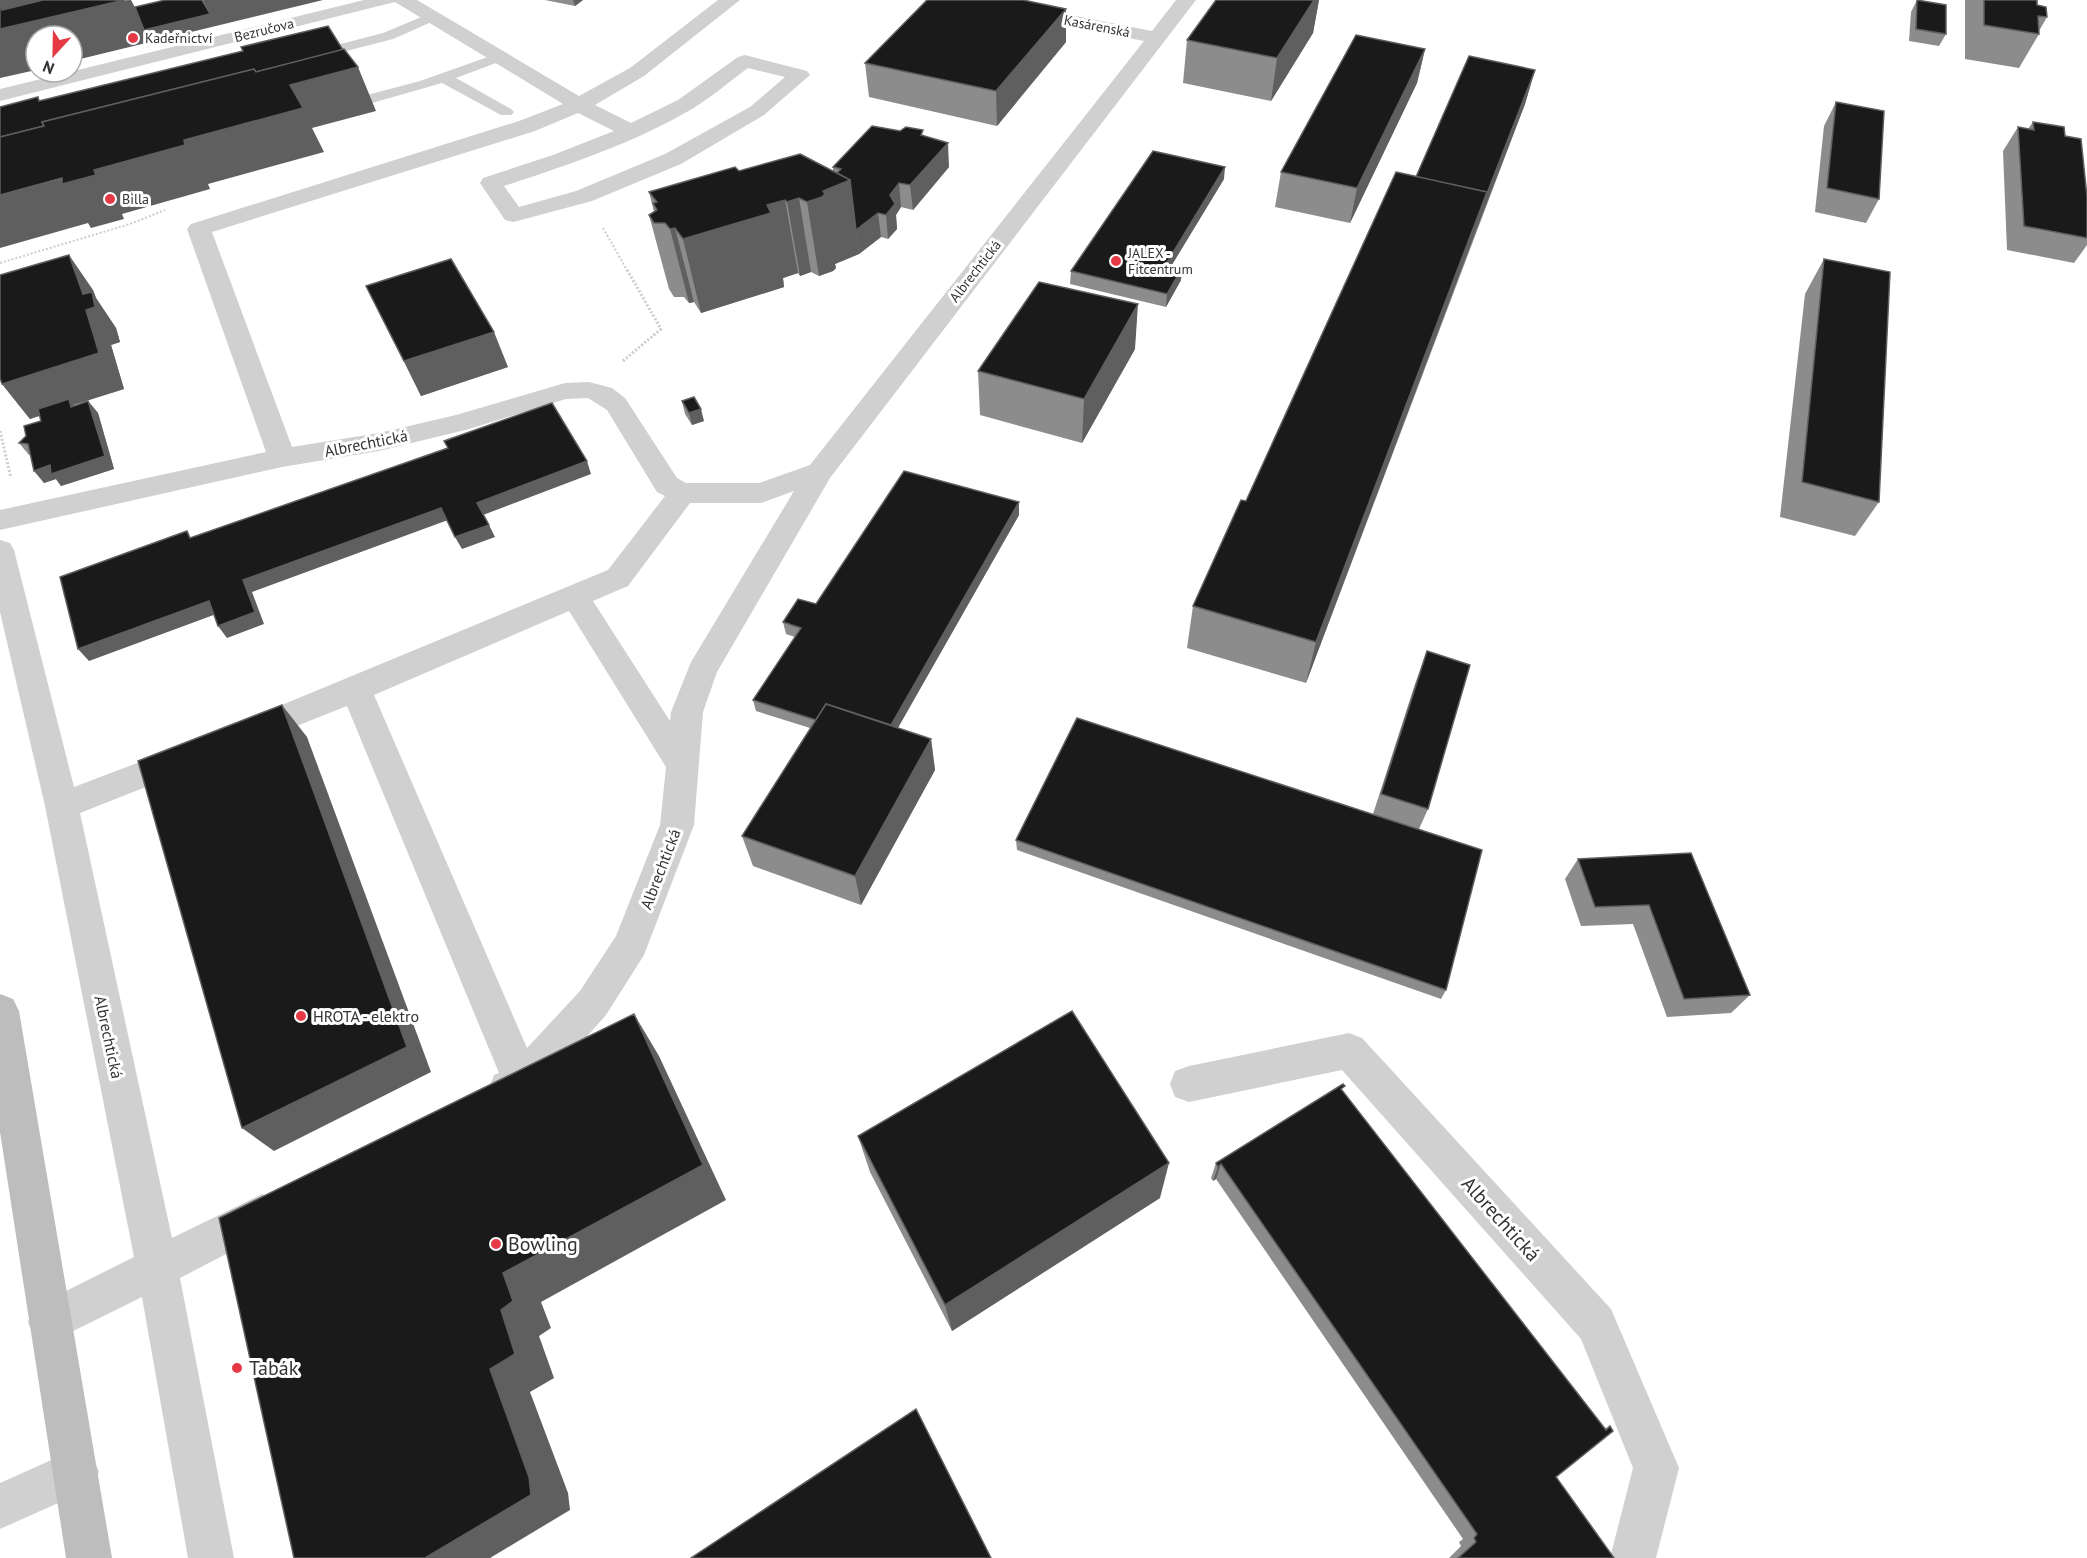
<svg xmlns="http://www.w3.org/2000/svg" width="2087" height="1558" font-family="'PT Sans',sans-serif">
	<style>
		.lines { fill: none; stroke-linecap: round; stroke-linejoin: round }
		.path-far1 { stroke: #cdcdcd; stroke-width: 2; stroke-dasharray: 2 2; stroke-linecap: butt }
		.path { stroke: #cdcdcd; stroke-width: 3; stroke-dasharray: 2 2; stroke-linecap: butt }
		.service { fill: #d0d0d0; fill-rule: evenodd }
		.minor { fill: #d0d0d0; fill-rule: evenodd }
		.secondary { fill: #bdbdbd; fill-rule: evenodd }
		.wall { fill: #8c8c8c }
		.shaded-wall { fill: #5f5f5f }
		.building { fill: #1a1a1a; stroke: #5f5f5f; stroke-width: 1.5 }
		.poi-dot { fill: #e63946; stroke: #fff; stroke-width: 2 }
		.labels { text-anchor: middle; stroke-width: 6; stroke-linejoin: round; paint-order: stroke }
		.far-street-label { font-size: 14px; fill: #333; stroke: #fff }
		.far-poi-label { font-size: 14px; fill: #333; stroke: #fff; text-anchor: start }
		.street-label { font-size: 16px; fill: #333; stroke: #fff }
		.poi-label { font-size: 16px; fill: #333; stroke: #fff; text-anchor: start }
		.near-street-label { font-size: 20px; fill: #333; stroke: #fff }
		.near-poi-label { font-size: 20px; fill: #333; stroke: #fff; text-anchor: start }
	</style>
	<rect width="100%" height="100%" fill="#fff"/>
	<g class="lines">
		<!-- path-far1 -->
		<g class="path-far1">
			<polyline points="603,228 627,270"/>
			<polyline points="0,263 130,224 165,210"/>
		</g>
		<!-- path -->
		<g class="path">
			<polyline points="623,361 661,329 626,268"/>
			<polyline points="0,431 11,478"/>
		</g>
		<!-- service -->
		<g class="service">
			<polygon points="431,13 436,14 438,17 436,20 393,39 311,60 304,56 306,53 383,33"/>
			<polygon points="499,53 504,54 506,57 504,60 456,78 511,109 514,112 511,115 501,115 442,83 372,103 364,98 367,95 420,81"/>
		</g>
		<!-- minor -->
		<g class="minor">
			<path d="M364 0H417L579 96 630 68 718 0H740L644 76 595 105 631 123 678 100 738 57 745 55 807 71 810 75 764 115 681 164 592 201 521 220 513 222 505 220 480 183 483 178 553 155 614 131 578 113 535 131 212 232 292 447 379 433 456 415 565 383 589 382 612 388 625 398 677 478 686 483H759L810 465 1144 41 965 6 958 4 955 0H994L1152 31 1176 0H1196L830 478 717 672 703 712 694 825 644 955 606 1015 536 1094 508 1106 494 1101 489 1088 494 1075 499 1073 347 706 249 745 238 741 233 732 238 723 608 570 665 496 657 492 607 410 588 398 566 399 469 429 379 451 282 467 0 530V510L266 452 187 229 191 224 519 121 563 104 395 2 0 101V89ZM748 68 785 77 750 107 665 154 576 191 519 207 504 186C568 165 634 143 692 109 712 97 730 81 748 68ZM794 491 691 662 671 712 670 721 593 601 628 586 690 503H761ZM569 611 666 767 660 825 616 936 580 991 527 1048 374 695Z"/>
			<polygon points="0,540 10,543 14,550 74,787 182,746 194,750 198,759 194,768 80,813 172,1238 262,1194 276,1200 282,1214 276,1228 180,1278 234,1558 188,1558 142,1297 49,1343 34,1337 28,1322 34,1307 134,1257 45,806 0,612"/>
			<polygon points="1349,1033 1362,1038 1611,1309 1679,1468 1656,1558 1610,1558 1633,1468 1581,1339 1342,1070 1189,1102 1175,1097 1170,1084 1175,1071 1189,1066"/>
			<polygon points="76,1449 92,1456 99,1472 92,1488 0,1529 0,1483"/>
		</g>
		<!-- secondary -->
		<polygon class="secondary" points="0,994 13,999 19,1011 112,1558 66,1558 0,1132"/>
	</g>
	<!-- wall -->
	<g class="wall">
		<polygon points="545,0 583,0 575,6"/>
		<polygon points="1216,0 1319,0 1313,33 1271,101 1183,83 1187,40"/>
		<polygon points="1917,0 1946,34 1939,46 1909,41 1911,12"/>
		<polygon points="1965,0 2037,0 2037,5 2047,17 2039,31 2039,34 2019,68 1965,59"/>
		<polygon points="1066,9 1066,42 997,126 869,97 865,63"/>
		<polygon points="1425,49 1417,83 1350,223 1275,207 1281,172"/>
		<polygon points="1535,70 1525,104 1306,683 1187,648 1193,606 1246,501 1416,177"/>
		<polygon points="1836,102 1879,199 1866,223 1815,212 1824,126"/>
		<polygon points="2033,122 2065,136 2087,197 2087,245 2074,263 2007,250 2003,151 2018,127 2028,129"/>
		<polygon points="924,136 949,167 913,210 901,207 896,215 897,229 888,239 881,237 859,254 835,264 836,268 833,271 819,276 811,272 800,276 798,273 783,278 784,287 701,313 694,302 689,303 684,297 674,297 669,289 649,215 654,212 649,192 739,171 833,171 833,167"/>
		<polygon points="1224,179 1172,265 1182,268 1181,280 1166,307 1070,284 1071,271"/>
		<polygon points="1824,259 1879,502 1855,536 1780,517 1805,294"/>
		<polygon points="366,286 508,367 421,396"/>
		<polygon points="93,290 96,298 116,328 120,342 111,345 124,389 73,405 74,406 88,401 98,413 114,469 61,486 56,479 44,483 30,455 29,455 19,443 41,421 40,415 30,419 2,384"/>
		<polygon points="1135,349 1082,443 980,415 978,371"/>
		<polygon points="682,401 704,421 692,425 685,414"/>
		<polygon points="1019,502 1019,515 898,728 931,739 935,770 861,905 753,866 742,836 810,728 756,711 753,700 795,637 786,634 783,622"/>
		<polygon points="1427,651 1428,809 1419,829 1446,990 1441,999 1017,850 1016,840 1373,814 1415,684"/>
		<polygon points="1691,853 1750,995 1731,1013 1667,1017 1633,924 1581,926 1565,879 1578,859"/>
		<polygon points="1343,1091 1604,1429 1610,1426 1556,1477 1614,1558 1449,1558 1461,1546 1459,1542 1463,1539 1216,1179 1213,1181 1211,1178 1216,1163"/>
		<polygon points="858,1136 1160,1198 952,1331 870,1172"/>
	</g>
	<!-- shaded-wall -->
	<g class="shaded-wall">
		<polygon points="0,0 39,0 41,4 131,0 141,19 210,14 203,0 323,0 72,61 72,36 36,36 36,70 0,78"/>
		<polygon points="573,0 583,0 575,6"/>
		<polygon points="1314,0 1319,0 1313,33 1271,101 1277,58"/>
		<polygon points="1066,9 1066,42 997,126 996,91"/>
		<polygon points="1425,49 1417,83 1350,223 1357,188"/>
		<polygon points="358,67 376,111 312,128 324,152 208,184 210,189 122,214 124,219 91,228 88,223 0,248 0,195 94,170 184,140 260,81"/>
		<polygon points="1535,70 1525,104 1474,236 1484,201"/>
		<polygon points="948,143 949,167 913,210 910,185"/>
		<polygon points="1225,167 1224,179 1165,276 1166,264"/>
		<polygon points="850,180 859,254 835,264 836,268 833,271 819,276 807,202 823,191"/>
		<polygon points="899,183 901,207 896,215 897,229 888,239 886,215 890,195"/>
		<polygon points="1487,192 1474,236 1306,683 1316,642"/>
		<polygon points="799,198 811,272 800,276 787,202"/>
		<polygon points="785,200 798,273 783,278 784,287 701,313 683,239 767,205"/>
		<polygon points="878,213 881,237 859,254 856,230"/>
		<polygon points="675,228 694,302 689,303 670,229"/>
		<polygon points="69,255 93,290 96,298 116,328 120,342 111,345 124,389 73,405 78,412 71,406 30,419 2,384 86,310 83,294"/>
		<polygon points="1182,268 1181,280 1166,307 1167,294"/>
		<polygon points="1138,304 1135,349 1082,443 1084,399"/>
		<polygon points="494,332 508,367 421,396 404,361"/>
		<polygon points="88,401 98,413 114,469 61,486 56,479 44,483 34,471"/>
		<polygon points="701,409 704,421 692,425 689,413"/>
		<polygon points="587,461 591,474 483,515 477,503"/>
		<polygon points="1019,502 1019,515 884,752 882,741"/>
		<polygon points="441,508 448,520 252,592 264,624 227,638 218,626 243,580"/>
		<polygon points="489,525 495,537 462,549 455,537"/>
		<polygon points="209,601 219,613 89,661 78,649"/>
		<polygon points="282,705 307,737 431,1072 274,1151 242,1128"/>
		<polygon points="931,739 935,770 861,905 855,876"/>
		<polygon points="634,1014 659,1056 726,1200 541,1302 551,1328 539,1336 554,1378 530,1392 568,1493 570,1510 490,1558 425,1558 490,1369 501,1310 503,1273"/>
		<polygon points="1169,1163 1160,1198 952,1331 945,1305"/>
		<polygon points="1221,1164 1216,1179 1213,1181 1218,1167"/>
	</g>
	<!-- building -->
	<g class="building">
		<polygon points="43,0 124,0 0,29 0,3 2,10"/>
		<polygon points="165,0 202,0 210,14 144,30 135,7"/>
		<polygon points="927,0 1023,0 1066,9 996,91 865,63"/>
		<polygon points="1216,0 1314,0 1277,58 1187,40"/>
		<polygon points="1917,0 1946,5 1946,34 1916,29"/>
		<polygon points="1984,0 2037,0 2037,5 2046,7 2047,17 2038,16 2039,34 1984,25"/>
		<polygon points="328,26 343,50 256,72 254,69 42,122 44,126 0,137 0,107 38,97 39,101 243,51 241,47"/>
		<polygon points="1356,35 1425,49 1357,188 1281,172"/>
		<polygon points="344,49 358,67 290,85 303,108 184,140 185,145 94,170 96,175 62,184 62,178 0,195 0,137 44,126 42,122 254,69 256,72"/>
		<polygon points="1469,56 1535,70 1484,201 1487,192 1416,177"/>
		<polygon points="1836,102 1884,111 1879,199 1827,188"/>
		<polygon points="2033,122 2064,127 2065,136 2081,139 2087,197 2087,238 2024,226 2018,127 2034,130"/>
		<polygon points="872,126 900,131 906,127 923,130 921,135 948,143 910,185 899,183 890,195 895,204 886,215 878,213 856,230 850,180 837,173 841,169 833,167"/>
		<polygon points="1153,151 1225,167 1166,264 1182,268 1167,294 1071,271"/>
		<polygon points="800,154 850,180 823,191 825,194 822,197 807,202 799,198 787,202 785,200 767,205 771,213 683,239 675,228 670,229 665,223 654,223 649,215 657,210 653,203 657,202 649,192 735,167 739,171"/>
		<polygon points="1396,172 1487,192 1316,642 1193,606 1241,500 1246,501"/>
		<polygon points="69,255 83,294 92,292 95,307 86,310 99,353 2,384 0,378 0,275"/>
		<polygon points="451,259 494,332 404,361 366,286"/>
		<polygon points="1824,259 1890,272 1879,502 1802,482"/>
		<polygon points="1039,282 1138,304 1084,399 978,371"/>
		<polygon points="694,397 701,409 689,413 682,401"/>
		<polygon points="69,399 71,407 88,401 105,456 51,474 50,465 34,471 28,444 19,443 26,436 24,426 41,421 38,409"/>
		<polygon points="552,403 587,461 477,503 489,525 455,537 441,508 243,580 255,612 218,626 209,601 78,649 60,577 187,531 190,538 448,448 444,441"/>
		<polygon points="904,471 1019,502 891,725 826,704 816,720 753,700 801,628 783,622 798,599 816,604"/>
		<polygon points="1427,651 1470,665 1428,809 1381,794"/>
		<polygon points="826,704 931,739 855,876 742,836"/>
		<polygon points="282,705 407,1047 242,1128 138,761"/>
		<polygon points="1077,718 1482,850 1446,990 1016,840"/>
		<polygon points="1691,853 1750,995 1684,999 1649,905 1595,907 1578,859"/>
		<polygon points="1072,1011 1169,1163 945,1305 858,1136"/>
		<polygon points="634,1014 703,1165 503,1273 513,1301 501,1310 515,1354 490,1369 529,1477 531,1495 425,1558 294,1558 219,1218"/>
		<polygon points="1343,1084 1345,1086 1341,1089 1606,1430 1610,1426 1613,1431 1556,1477 1614,1558 1458,1558 1476,1542 1474,1538 1477,1534 1221,1164 1218,1167 1216,1163"/>
		<polygon points="916,1409 991,1558 691,1558"/>
	</g>
	<!-- markers -->
	<g class="poi-dot">
		<circle cx="133" cy="38" r="6"/>
		<circle cx="110" cy="199" r="6"/>
		<circle cx="1116" cy="261" r="6"/>
		<circle cx="301" cy="1016" r="6"/>
		<circle cx="496" cy="1244" r="6"/>
		<circle cx="237" cy="1368" r="6"/>
	</g>
	<g class="labels">
		<!-- far-street labels -->
		<g class="far-street-label">
			<text transform="translate(1097 26) rotate(11)" y="5">Kasárenská</text>
			<text transform="translate(264 30) rotate(-14)" y="5">Bezručova</text>
			<text transform="translate(975 271) rotate(-52)" y="5">Albrechtická</text>
		</g>
		<!-- far-poi labels -->
		<g class="far-poi-label">
			<text x="145" y="43">Kadeřnictví</text>
			<text x="122" y="204">Billa</text>
			<text x="1128" y="258">JALEX -<tspan x="1128" dy="16">Fitcentrum</tspan></text>
		</g>
		<!-- street labels -->
		<g class="street-label">
			<text transform="translate(366 443) rotate(-11)" y="6">Albrechtická</text>
			<text transform="translate(660 869) rotate(-69)" y="6">Albrechtická</text>
			<text transform="translate(109 1037) rotate(78)" y="6">Albrechtická</text>
		</g>
		<!-- poi labels -->
		<g class="poi-label">
			<text x="313" y="1022">HROTA - elektro</text>
		</g>
		<!-- near-street labels -->
		<g class="near-street-label">
			<text transform="translate(1501 1219) rotate(48)" y="7">Albrechtická</text>
		</g>
		<!-- near-poi labels -->
		<g class="near-poi-label">
			<text x="508" y="1251">Bowling</text>
			<text x="249" y="1375">Tabák</text>
		</g>
	</g>
	<!-- north arrow -->
	<g transform="translate(54 54) rotate(202)"><circle r="28" fill="#ffffff" stroke="#adadad" stroke-width="1.5"/>
	<path d="M0-4.5L10 22L0 15L-10 22Z" fill="#e63946"/>
	<text y="-9" font-size="16" font-weight="bold" text-anchor="middle" fill="#333333">N</text>
	</g>
</svg>
